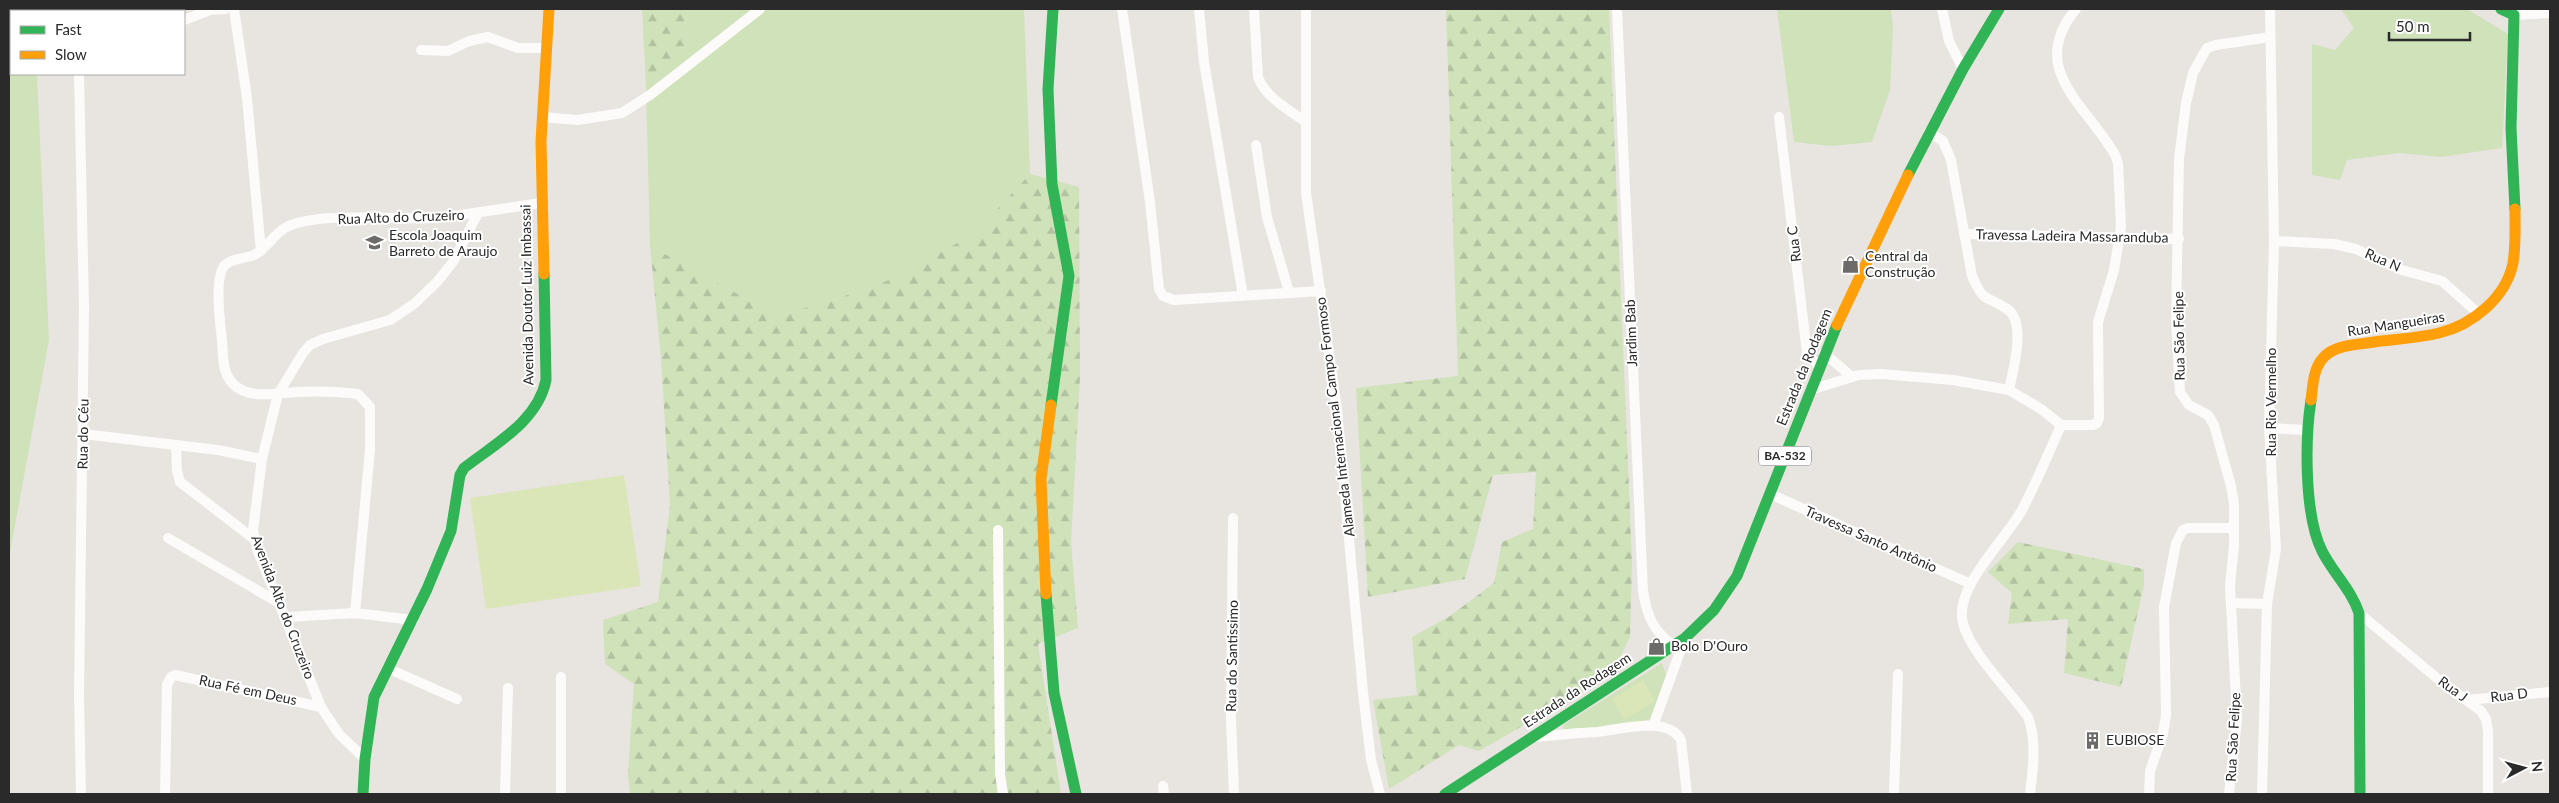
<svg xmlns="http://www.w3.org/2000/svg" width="2559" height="803" font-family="Lato,sans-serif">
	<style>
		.grass { fill: #cfe2ba }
		.forest { fill: url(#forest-firs) }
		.pitch { fill: #dae6b8 }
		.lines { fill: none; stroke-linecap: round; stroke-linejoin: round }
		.street { stroke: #fcfbfa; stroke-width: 10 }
		.fast { stroke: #30b455; stroke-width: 11 }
		.slow { stroke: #ff9f0a; stroke-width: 11 }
		.labels { text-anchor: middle; stroke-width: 4; stroke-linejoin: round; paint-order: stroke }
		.shield { fill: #fff; stroke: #6a6a6a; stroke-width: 1 }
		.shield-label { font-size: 12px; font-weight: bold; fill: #2a2a2a }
		.street-label { font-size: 14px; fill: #2a2a2a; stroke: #fff }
		.poi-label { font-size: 14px; fill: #2a2a2a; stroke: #fff; text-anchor: start }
	</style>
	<defs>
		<pattern id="forest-firs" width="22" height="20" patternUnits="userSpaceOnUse" patternTransform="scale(1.25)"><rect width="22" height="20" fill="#cfe2ba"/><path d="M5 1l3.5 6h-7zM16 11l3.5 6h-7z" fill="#b2c2a0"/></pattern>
	</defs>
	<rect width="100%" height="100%" fill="#e8e4e0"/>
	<!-- grass -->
	<g class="grass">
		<polygon points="9,9 35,9 35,11 11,11 11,74 37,74 49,340 9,558"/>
		<polygon points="685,9 1024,9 1030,174 974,234 877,286 778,316 650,246 646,85 661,77 687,43"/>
		<polygon points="1777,9 1891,9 1893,28 1890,90 1872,142 1832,146 1794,142"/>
		<polygon points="2341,9 2467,9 2508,34 2502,148 2441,157 2399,153 2347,160 2340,180 2312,175 2312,44 2335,50 2354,28"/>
		<polygon points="1662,663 1666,674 1653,719 1609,727 1564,731 1563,725"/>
	</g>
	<!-- forest -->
	<g class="forest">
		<polygon points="642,9 685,9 687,43 661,77 646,85"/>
		<polygon points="1446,9 1609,9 1632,563 1630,637 1611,675 1479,751 1459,745 1389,789 1373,700 1417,695 1412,637 1450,616 1494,583 1502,542 1533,529 1536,472 1493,475 1465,579 1368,597 1356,388 1458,376"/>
		<polygon points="1030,174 1079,187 1080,377 1071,542 1078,628 1038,644 1061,794 630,794 628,774 634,684 605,664 603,620 658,602 670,505 661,358 650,246 778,316 877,286 974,234"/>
		<polygon points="2018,542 2144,569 2144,585 2121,687 2064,673 2068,619 2008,624 2012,593 1988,572"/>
	</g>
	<!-- pitch -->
	<g class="pitch">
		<polygon points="624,475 641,586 486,609 470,498"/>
		<polygon points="1643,680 1655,701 1624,720 1612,699"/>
	</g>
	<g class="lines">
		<!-- street -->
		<g class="street">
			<polyline points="76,9 76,11"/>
			<polyline points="234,9 247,98 261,251"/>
			<polyline points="1122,9 1150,202 1159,289 1163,296 1174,300 1321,291"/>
			<polyline points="1199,9 1204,62 1243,296"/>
			<path d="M1254 9 1258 77C1265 97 1289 110 1306 122"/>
			<polyline points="1306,9 1306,193 1337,409 1363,692 1371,760 1380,794"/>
			<path d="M1617 9 1643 591C1647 616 1653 631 1674 646"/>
			<polyline points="1942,9 1949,41 1963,69"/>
			<polyline points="2514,15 2550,13"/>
			<polyline points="184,20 210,10 225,9"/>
			<polyline points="421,50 448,51 469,41 488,37 518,48 546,48"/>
			<polyline points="79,74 84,307 79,695 81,794"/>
			<polyline points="542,117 578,120 622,113 650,95 760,9"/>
			<polyline points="1779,117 1807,353 1819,367"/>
			<path d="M1929 132 1943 141 1951 160 1972 276C1985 305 1985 294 2007 309 2027 322 2013 370 2009 390"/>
			<polyline points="1256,145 1267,217 1289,292"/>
			<polyline points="1964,234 2179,239"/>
			<polyline points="2274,241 2334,244 2356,249 2402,270 2442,281 2479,314"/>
			<polyline points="1824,353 1851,376"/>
			<polyline points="1810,390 1859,375 1881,374 1953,380 2009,390 2041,409 2061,425"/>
			<path d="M2061 425H2093L2097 423 2099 418 2098 322 2114 270 2121 227 2118 163 2115 155C2087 105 2026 69 2076 9"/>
			<polyline points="2269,428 2306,430"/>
			<polyline points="83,434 218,450 262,459"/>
			<polyline points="176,445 177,471 180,482 254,539"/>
			<polyline points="1770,494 1971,584"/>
			<polyline points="1233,518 1231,719 1234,794"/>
			<polyline points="998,530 1000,774 1003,794"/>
			<polyline points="168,538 279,603"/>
			<polyline points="2231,603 2267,604"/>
			<path d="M355 613 370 449V407L358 394C338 392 318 391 297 392 275 393 242 402 228 377 222 367 223 351 222 340 220 324 214 276 225 265 232 258 245 259 254 255 266 249 273 235 285 228 314 211 396 220 432 218 468 215 504 208 541 203"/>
			<polyline points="2359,613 2438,679 2481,711 2486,719 2488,731 2488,794"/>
			<polyline points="287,617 355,613 413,620"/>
			<polyline points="387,668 457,699"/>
			<polyline points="2468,700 2550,692"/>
			<polyline points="1653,726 1685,638"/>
			<path d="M1535 737C1556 735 1576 733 1597 732 1618 730 1668 715 1681 740L1687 794"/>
			<polyline points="365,759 339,734 321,707 257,549 253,530 262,459 278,394 303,353 310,345 323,339 390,320 414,304 437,282 453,262 478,213"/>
			<polyline points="1163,786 1164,794"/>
			<polyline points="165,794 167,685 171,677 175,675 321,707"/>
			<polyline points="505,794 508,688"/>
			<polyline points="561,794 561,677"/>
			<polyline points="1894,794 1898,674"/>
			<path d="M2030 794C2033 768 2037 741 2028 717 2010 691 1970 652 1963 623 1953 587 2008 538 2023 508 2037 481 2049 453 2061 425"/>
			<polyline points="2149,794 2150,771 2163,734 2166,715 2164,607 2176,543 2183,530 2188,528 2234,528"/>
			<polyline points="2229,794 2237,719 2230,586 2234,545 2234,504 2231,486 2214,425 2208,415 2189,405 2180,392 2176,321 2179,159 2186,103 2193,73 2204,53 2207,48 2216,45 2270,37"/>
			<polyline points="2262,794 2267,604 2276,549 2269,428 2274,241 2270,9"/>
		</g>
		<!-- fast -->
		<g class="fast">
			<polyline points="2501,9 2514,15 2511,128 2515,209"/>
			<polyline points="1908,175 1963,69 1999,9"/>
			<path d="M2311 400C2305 439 2304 515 2322 551 2333 573 2351 589 2359 613L2360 794"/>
			<polyline points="1051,405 1069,276 1052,184 1048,89 1053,9"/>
			<polyline points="1046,594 1054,693 1076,794"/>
			<path d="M363 794 365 759 374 697 427 589 451 531 460 475 464 468C495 444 538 421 546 380L544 274"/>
			<polyline points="1445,794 1685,638 1714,610 1737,576 1837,325"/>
		</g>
		<!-- slow -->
		<g class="slow">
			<polyline points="544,274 541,141 549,9"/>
			<polyline points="1837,325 1908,175"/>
			<path d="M2311 400C2313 385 2313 368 2324 357 2334 346 2353 345 2367 343 2391 339 2415 339 2439 333 2472 325 2506 298 2513 263 2516 245 2515 227 2515 209"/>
			<polyline points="1046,594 1041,479 1051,405"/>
		</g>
	</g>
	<!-- icons -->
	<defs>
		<symbol id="school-bare" viewBox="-9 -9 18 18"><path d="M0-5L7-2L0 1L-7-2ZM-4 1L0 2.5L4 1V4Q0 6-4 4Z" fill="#6c6b6a" stroke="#fff" stroke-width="2.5" paint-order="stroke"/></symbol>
		<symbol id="shop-bare" viewBox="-9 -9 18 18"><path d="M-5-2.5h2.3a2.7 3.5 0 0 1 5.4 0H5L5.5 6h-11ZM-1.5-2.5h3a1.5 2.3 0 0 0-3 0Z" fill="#6c6b6a" stroke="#fff" stroke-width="2.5" paint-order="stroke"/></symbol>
		<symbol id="building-bare" viewBox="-9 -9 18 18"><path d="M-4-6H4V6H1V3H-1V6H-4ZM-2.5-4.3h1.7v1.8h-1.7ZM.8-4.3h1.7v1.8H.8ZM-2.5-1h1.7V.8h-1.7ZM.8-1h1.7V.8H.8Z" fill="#6c6b6a" stroke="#fff" stroke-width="2.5" paint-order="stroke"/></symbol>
	</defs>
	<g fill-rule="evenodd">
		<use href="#school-bare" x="362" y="230" width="25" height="25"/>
		<use href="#shop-bare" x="1838" y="252" width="25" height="25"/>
		<use href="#shop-bare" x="1644" y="634" width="25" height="25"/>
		<use href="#building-bare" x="2080" y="728" width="25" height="25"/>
	</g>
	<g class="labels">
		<!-- shield labels -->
		<rect class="shield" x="1759" y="446.5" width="52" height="19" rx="4"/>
		<g class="shield-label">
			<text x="1785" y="460">BA-532</text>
		</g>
		<!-- street labels -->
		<g class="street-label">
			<text transform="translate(401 217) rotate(-2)" y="5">Rua Alto do Cruzeiro</text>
			<text transform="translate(2072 236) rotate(1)" y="5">Travessa Ladeira Massaranduba</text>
			<text transform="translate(1794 244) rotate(-97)" y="5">Rua C</text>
			<text transform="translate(2383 260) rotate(24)" y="5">Rua N</text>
			<text transform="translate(527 295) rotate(-91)" y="5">Avenida Doutor Luiz Imbassai</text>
			<text transform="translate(2396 324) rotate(-9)" y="5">Rua Mangueiras</text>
			<text transform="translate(1631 333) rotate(-92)" y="5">Jardim Bab</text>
			<text transform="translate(2179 336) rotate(-91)" y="5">Rua São Felipe</text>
			<text transform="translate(1804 367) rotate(-68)" y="5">Estrada da Rodagem</text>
			<text transform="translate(2271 402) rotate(-90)" y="5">Rua Rio Vermelho</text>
			<text transform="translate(1335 417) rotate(-97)" y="5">Alameda Internacional Campo Formoso</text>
			<text transform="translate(83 434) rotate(-89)" y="5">Rua do Céu</text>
			<text transform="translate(1871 539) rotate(24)" y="5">Travessa Santo Antônio</text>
			<text transform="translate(283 607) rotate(69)" y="5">Avenida Alto do Cruzeiro</text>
			<text transform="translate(1232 656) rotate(-89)" y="5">Rua do Santissimo</text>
			<text transform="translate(2453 689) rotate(36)" y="5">Rua J</text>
			<text transform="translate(248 690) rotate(12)" y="5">Rua Fé em Deus</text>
			<text transform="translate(1577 690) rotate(-33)" y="5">Estrada da Rodagem</text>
			<text transform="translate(2509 695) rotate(-7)" y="5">Rua D</text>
			<text transform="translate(2233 737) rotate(-87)" y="5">Rua São Felipe</text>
		</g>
		<!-- poi labels -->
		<g class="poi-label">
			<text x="389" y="240">Escola Joaquim<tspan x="389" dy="16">Barreto de Araujo</tspan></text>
			<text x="1865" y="261">Central da<tspan x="1865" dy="16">Construção</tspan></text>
			<text x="1671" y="651">Bolo D'Ouro</text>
			<text x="2106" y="745">EUBIOSE</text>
		</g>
	</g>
	<!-- border -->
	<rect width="2559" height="803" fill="none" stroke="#2a2a2a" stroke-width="20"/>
	<!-- legend -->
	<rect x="10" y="10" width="175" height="65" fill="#ffffff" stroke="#aaaaaa"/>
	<rect x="20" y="26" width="25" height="8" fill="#30b455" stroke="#aaaaaa"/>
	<text x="55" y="35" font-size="15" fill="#2a2a2a">Fast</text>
	<rect x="20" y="51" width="25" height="8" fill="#ff9f0a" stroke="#aaaaaa"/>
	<text x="55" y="60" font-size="15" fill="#2a2a2a">Slow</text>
	<!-- north arrow -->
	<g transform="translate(2524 768) rotate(84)" stroke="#ffffff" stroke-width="4" paint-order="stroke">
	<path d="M0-4L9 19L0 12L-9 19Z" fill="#2a2a2a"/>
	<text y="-8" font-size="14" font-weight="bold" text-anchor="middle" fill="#2a2a2a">N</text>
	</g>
	<!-- scale -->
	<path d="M2389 32v8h81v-8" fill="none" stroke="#2a2a2a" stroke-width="2.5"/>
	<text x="2396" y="32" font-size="15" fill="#2a2a2a" stroke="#ffffff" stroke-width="4" paint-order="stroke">50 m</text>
</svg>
